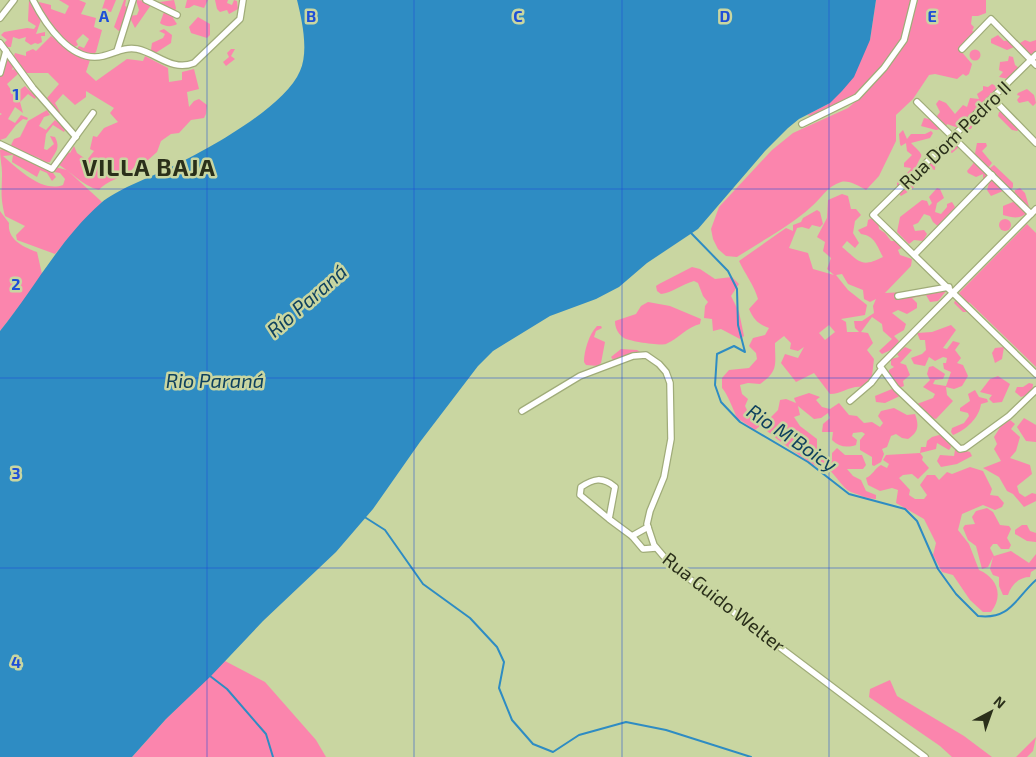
<svg xmlns="http://www.w3.org/2000/svg" width="1036" height="757" font-family="'Exo 2',sans-serif">
	<style>
		.green { fill: #fb85ad; fill-rule: evenodd }
		.water { fill: #2e8cc3 }
		.lines { fill: none; stroke-linecap: round; stroke-linejoin: round }
		.stream { stroke: #2e8cc3; stroke-width: 2 }
		.street-casing { stroke: #a0ac79; stroke-width: 8 }
		.street { stroke: #fff; stroke-width: 5.5 }
		.grid { fill: none; stroke: #1d4ed8; stroke-width: 1; stroke-opacity: 0.55 }
		.labels { text-anchor: middle; stroke-width: 5; stroke-linejoin: round; paint-order: stroke }
		.street-label { font-size: 19px; fill: #2a2f1a; stroke: #c9d6a1 }
		.water-label { font-size: 20px; font-style: italic; fill: #0f415e; stroke: #c9d6a1 }
		.district-label { font-size: 24px; font-weight: bold; letter-spacing: 1px; fill: #2a2f1a; stroke: #c9d6a1 }
		.grid-label { font-size: 16px; text-anchor: middle; font-weight: bold; fill: #1d4ed8; stroke: #c9d6a1; stroke-width: 5; stroke-linejoin: round; paint-order: stroke }
	</style>
	<rect width="100%" height="100%" fill="#c9d6a1"/>
	<!-- green -->
	<g class="green">
		<polygon points="29,0 41,20 36,34 45,32 45,36 41,36 42,42 38,44 35,43 31,45 25,41 26,37 19,39 13,37 11,47 6,47 4,43 7,40 1,35 4,32 27,28 34,29 36,26 28,21"/>
		<path d="M59 0H79L86 3 81 14 96 18 94 27 102 30 96 52 92 55 76 50 79 46 84 48 89 39 83 34 76 41 78 45 73 48C61 36 40 20 39 2L51 5V9L65 14 69 6Z"/>
		<polygon points="105,0 116,0 111,12 106,11 104,14 100,15"/>
		<polygon points="124,0 126,0 125,6 131,9 120,32 114,27"/>
		<path d="M136 0 160 2 174 0 176 8 173 18 177 24C172 27 165 27 160 23L164 12 151 5 135 28 129 16 137 15 139 10Z"/>
		<polygon points="187,0 208,0 204,8 194,5 189,8 185,8"/>
		<polygon points="215,0 228,0 227,3 232,5 234,0 237,1 238,9 229,14 227,10 220,12 217,9"/>
		<polygon points="876,0 912,0 902,39 882,66 855,95 812,116 807,115 830,103 870,40"/>
		<path d="M918 0H986V13L978 16H972L971 24 974 27 972 31 975 32 960 50 972 64 969 74 966 76 963 74 957 79 935 74 929 75 913 99 896 115V141L879 176 866 190C859 186 849 180 841 182 827 186 821 199 811 207 789 227 761 241 737 257L726 256 718 249 713 239 711 229 719 207 772 150 793 133 848 108 863 95 906 40Z"/>
		<polygon points="198,17 210,24 210,35 207,38 191,33 189,27"/>
		<polygon points="164,29 172,35 171,43 154,54 151,50 152,43 163,38 165,34 159,31"/>
		<polygon points="998,35 1004,41 1015,39 1017,46 1007,50 991,43 991,39"/>
		<path d="M51 36 71 51 90 60 86 72 96 81 127 59 143 61 145 56 168 68 169 82 182 80V72L194 69 199 89 187 92 189 107 194 101 199 99 207 105 206 114 204 118 191 120 179 133 171 134 161 141 157 152 148 160 136 164C130 177 109 178 99 190 82 186 70 170 54 162L63 148 70 153 74 146 77 153 87 160 94 151 90 149 93 136 97 137 104 128 118 122 110 113 114 108 86 91V97L75 105 63 94 55 103 60 112 58 116 47 98 59 84 48 73H25L13 59 15 53 26 56V52L33 49 36 51Z"/>
		<polygon points="1025,40 1030,42 1036,40 1036,65 1030,62 1032,56 1020,47 1020,43"/>
		<polygon points="231,49 235,49 231,56 235,59 226,66 223,62 229,57 227,53"/>
		<circle cx="975" cy="55" r="5.5"/>
		<polygon points="1009,56 1013,57 1015,65 1019,68 1008,79 999,77 1003,72 999,70 1000,62 1008,61"/>
		<polygon points="9,58 13,67 12,70 17,68 19,73 7,84 14,94 25,86 36,97 35,99 28,94 20,102 23,113 15,107 8,119 15,123 21,115 28,118 27,120 23,119 16,125 6,138 0,140 0,115 2,114 0,113 0,63"/>
		<polygon points="992,84 996,86 997,90 995,93 990,93 991,97 983,102 985,111 979,116 982,119 974,123 971,129 964,130 947,124 946,128 936,130 921,126 924,118 934,120 940,112 936,104 939,100 946,103 955,114 963,105 967,107 970,98 979,99 977,94 983,90 983,86 988,87"/>
		<polygon points="1027,89 1034,95 1036,103 1033,106 1028,101 1019,103 1017,100 1020,96 1017,95 1018,93"/>
		<path d="M47 110 50 115 44 117 39 126 46 130 55 120 66 128 64 132 53 125 46 134 44 149 47 150 54 144 50 136 55 137C61 149 55 152 50 162L45 163 39 158 19 151 50 169 56 177 52 181 47 173 40 170 37 177 12 162 13 155 3 156C18 169 42 193 63 185L65 179 60 173 54 172 55 167 67 170 102 202 55 254 17 240 16 235 25 226 5 216C0 196 2 192 2 173 2 166 0 158 0 150L9 147 13 148 11 145 14 139 20 137 28 121Z"/>
		<polygon points="999,112 1003,112 1013,121 1011,123 1019,120 1023,126 1017,131 1012,130 998,116"/>
		<path d="M903 130 907 139 911 134H925L931 131 933 133 930 138 911 143C928 160 920 152 916 169L926 175 911 190 901 196 897 192V183L910 170 911 168 904 167V163L912 155 907 151 906 143 901 146 900 144 899 134Z"/>
		<polygon points="950,138 959,147 952,153 946,150 936,158 935,170 928,168 925,163 932,153"/>
		<polygon points="977,143 986,143 987,146 982,151 992,163 985,172 994,165 1013,183 1013,187 1008,193 1003,191 991,196 987,190 989,183 983,181 983,174 976,177 968,173 967,171 973,164"/>
		<polygon points="937,188 940,189 944,198 937,203 935,212 941,214 947,207 947,204 952,202 955,207 950,218 940,228 933,222 930,216 924,214 918,223 913,225 915,231 924,230 927,234 923,241 914,240 909,244 897,232 900,217 922,200 927,201 929,206 932,203 929,197"/>
		<path d="M1020 188 1025 193 1030 210C1020 220 1015 218 1003 215V206L1013 202 1015 190Z"/>
		<path d="M842 194 848 196 851 209H856L861 215 855 221 853 233 859 243 855 248 847 241 842 247C860 262 861 268 883 257 877 246 875 236 861 234L858 230 867 226 868 220 874 217 878 221 879 229 885 233 891 241H896L903 247 898 250 900 255 912 259 911 266 885 293 947 290 938 301 930 302 926 295 912 298 917 303V308L907 314 898 310 892 313 906 324 904 330 894 336 899 341 893 349 882 354 879 351 892 339 883 331 882 324 872 317 861 332 868 333 873 343 867 350 874 359 872 376 863 387C850 385 842 394 830 394L814 373 796 382 781 363 785 354 798 358 804 347 798 351 790 349 791 343 784 336 775 343C775 364 779 371 760 384L748 383 740 385 742 394 748 399 745 406 747 410 755 412 760 426 755 430 737 418C734 411 727 393 722 388V378L729 370 749 368 757 359 756 353 749 346 753 338 765 335 769 328C758 324 754 320 749 309L758 299C754 285 745 274 739 261L786 228 793 231V225L801 222 803 218 817 210 820 212 823 224 820 227 812 225 809 229 802 227 797 228 789 248 808 253 813 269 834 275 827 269 831 258 823 251 825 242 817 237 827 218 828 200ZM842 274 848 284 863 290 864 299 870 302 876 299 873 306 874 313 862 321H854L855 328 859 332H847L846 322 841 319 865 315 867 305 848 290 836 275ZM829 325 835 332 825 340 819 333Z"/>
		<path d="M0 211 9 223C7 240 24 247 37 252L42 274 26 298 0 331Z"/>
		<circle cx="1005" cy="225" r="6"/>
		<polygon points="1027,224 1036,233 1036,367 969,302 968,312 963,312 954,303 956,299 966,301 959,293"/>
		<path d="M692 267 700 269 715 279 732 277 739 284 731 296 739 312 744 336 740 339 721 329 713 331 712 319 704 318 705 306 708 302 703 296 698 283 694 281C682 284 672 293 661 294L657 291 656 286 659 284Z"/>
		<path d="M648 302 670 306 701 319 700 324C687 327 678 339 666 344 660 346 628 341 624 338 618 334 615 328 615 321L636 314 641 306Z"/>
		<polygon points="951,325 956,330 943,348 947,349 953,341 960,343 955,350 961,358 957,363 963,365 968,376 962,386 954,389 946,387 947,395 953,401 936,419 927,417 917,404 933,398 935,394 923,387 930,380 927,374 929,367 933,366 945,374 943,379 935,380 933,384 946,386 951,372 944,369 943,363 946,363 947,358 943,357 935,361 929,357 925,366 914,364 911,358 922,354 926,350 925,340 920,340 917,333 932,332"/>
		<path d="M597 326H601L602 328 596 331 594 337 605 342 601 363 598 366 586 365 584 362C584 351 589 334 597 326Z"/>
		<polygon points="905,347 912,350 900,363 906,365 910,375 903,381 904,386 899,388 889,374 889,370 894,367 891,365 891,359 899,357 897,354"/>
		<polygon points="1004,347 1002,359 995,363 992,353 995,348"/>
		<polygon points="621,349 637,350 642,353 642,358 636,359 631,355 614,361 611,357"/>
		<polygon points="998,376 1010,384 1002,402 993,403 989,399 992,395 980,392 990,379"/>
		<polygon points="1029,383 1033,384 1032,393 1021,397 1015,392 1017,387 1023,387"/>
		<polygon points="892,389 895,389 902,395 885,403 876,402 875,396"/>
		<path d="M975 390 979 397 987 399 988 402 981 404C979 418 966 430 953 435L951 432 952 428 964 423 969 416 968 413 960 411V408L970 401 968 394Z"/>
		<path d="M809 393 820 397 816 400 822 407 830 409 839 403 849 415 857 416 864 423 872 422 880 427 883 423 878 416 881 411 894 408 907 415 915 414C919 425 919 432 908 439L902 438 896 434 891 436 887 447 882 449 884 454 881 462 874 466 872 465V457L860 450V440L865 434 862 432 853 433 852 436 857 440 856 445C847 448 839 447 832 440L833 432H822L823 424 830 418 828 413 821 418 814 419 798 406 800 415 794 417 800 426 817 439V454L832 459V453L837 448 845 455H862L866 465 863 469H847L853 476 861 480 866 491 876 495V499C867 499 860 495 851 492 842 488 837 476 829 470 826 468 822 468 818 467 812 465 768 433 765 429L766 422 778 410 780 400 786 399 796 403 794 398Z"/>
		<polygon points="1024,418 1036,425 1036,442 1026,441 1017,427"/>
		<polygon points="1010,420 1015,424 1011,429 1020,437 1016,451 1010,458 1030,465 1032,474 1017,486 1019,493 1025,497 1032,493 1036,494 1036,501 1024,507 1013,494 1007,491 999,477 983,468 1001,461 994,449 997,444 994,437 1001,426"/>
		<path d="M939 435C945 436 950 441 951 447L949 450 937 443 936 449 920 453 923 457 922 460 929 468 918 479 912 474 903 475 899 478 910 490 909 495 915 499H924L927 495 920 485 927 475H935L939 480 947 472 952 474 970 467 983 471 992 489 990 495 998 496 1004 503 1002 507 995 510 983 505 962 514 958 530 969 544 979 570C997 578 1004 595 991 612H983L970 600 953 575 942 572 933 555 936 543 924 519 896 503 898 490 892 488 880 491 868 485 866 478C873 475 874 469 881 465L887 468 889 464 883 460 886 455 920 453 921 447H926L927 441 932 437Z"/>
		<polygon points="958,449 970,452 972,456 957,464 941,467 937,461 940,455 954,456 955,450"/>
		<path d="M987 508 993 512 1000 525 1009 526 1011 529 1007 538 1011 545 1009 549H1001L997 544H993L990 548 994 556 1011 551 1029 563 1036 554V569L1031 572 1030 577C1019 577 1011 585 1008 595H1003L999 586V577L993 575 990 569 993 557 988 567 982 569 976 546 968 540 963 528 965 525 975 524 972 517 976 511Z"/>
		<polygon points="1022,525 1027,525 1030,531 1036,533 1036,542 1027,541 1015,534 1015,530"/>
		<polygon points="225,661 265,682 316,740 326,757 132,757 166,719"/>
		<polygon points="890,680 897,696 964,736 992,757 952,757 940,746 869,697 870,689"/>
		<polygon points="1036,737 1033,751 1027,757 1016,757"/>
	</g>
	<!-- water -->
	<path class="water" d="M297 0H876L870 40 854 77 842 91 830 103 799 119 788 128 765 151 698 229 647 263 619 287 596 299 550 316 493 351 478 366 420 442 373 509 336 552 263 621 211 676 166 719 132 757H0V331C34 289 60 239 101 203 116 190 146 179 165 170 201 153 284 109 300 71 309 51 302 20 297 0Z"/>
	<g class="lines">
		<!-- stream -->
		<g class="stream">
			<path d="M691 233 728 271 737 289 738 325 745 352 734 346 717 354 715 385 721 402 740 422 808 462 849 494 905 509 917 521 938 569 956 594 978 616C1010 620 1015 599 1036 580"/>
			<polyline points="363,516 385,530 423,584 470,618 497,647 504,662 499,688 512,720 533,744 553,752 579,735 626,722 666,730 751,757"/>
			<polyline points="210,676 227,689 266,734 273,757"/>
		</g>
		<defs>
			<g id="street">
				<path d="M33 0C45 24 72 64 103 56 116 53 123 47 137 49 157 53 172 72 194 63L240 19 243 0"/>
				<polyline points="146,0 177,15"/>
				<polyline points="0,18 14,0"/>
				<polyline points="0,43 33,88 76,137"/>
				<polyline points="962,49 991,19 1036,65"/>
				<polyline points="117,51 133,0"/>
				<polyline points="1036,55 873,215 1036,374"/>
				<polyline points="0,73 6,51"/>
				<polyline points="993,99 1036,143"/>
				<polyline points="917,102 1031,214"/>
				<polyline points="802,124 857,97 884,68 904,40 914,0"/>
				<polyline points="0,144 52,169 93,113"/>
				<polyline points="1036,209 880,366 896,388 960,449 965,448 1009,416 1036,390"/>
				<polyline points="915,254 992,175"/>
				<polyline points="898,296 949,287"/>
				<polyline points="850,401 871,383 881,370"/>
				<polyline points="522,411 580,376 633,356 646,355 659,364 666,372 670,383 671,439 664,477 650,511 647,524 654,545 671,565 925,757"/>
				<path d="M609 519 580 495 581 487C593 479 602 476 615 487L609 519 632 536 643 549 656 548"/>
				<polyline points="632,536 648,527"/>
			</g>
		</defs>
		<!-- street casing -->
		<use href="#street" class="street-casing"/>
		<!-- street -->
		<use href="#street" class="street"/>
	</g>
	<!-- grid -->
	<path class="grid" d="M207 0V757M414 0V757M622 0V757M829 0V757M0 189H1036M0 378H1036M0 568H1036"/>
	<g class="labels">
		<!-- street labels -->
		<g class="street-label">
			<text transform="translate(955 135) rotate(-44)" y="7">Rua Dom Pedro II</text>
			<text transform="translate(724 602) rotate(38)" y="7">Rua Guido Welter</text>
		</g>
		<!-- water labels -->
		<g class="water-label">
			<text transform="translate(307 301) rotate(-41)" y="7">Río Paraná</text>
			<text x="215" y="388">Rio Paraná</text>
			<text transform="translate(792 438) rotate(34)" y="7">Rio M'Boicy</text>
		</g>
		<!-- district labels -->
		<g class="district-label">
			<text x="149" y="176">VILLA BAJA</text>
		</g>
	</g>
	<g class="grid-label">
		<text x="104" y="22">A</text>
		<text x="311" y="22">B</text>
		<text x="518" y="22">C</text>
		<text x="725" y="22">D</text>
		<text x="932" y="22">E</text>
		<text x="16" y="100">1</text>
		<text x="16" y="290">2</text>
		<text x="16" y="479">3</text>
		<text x="16" y="668">4</text>
	</g>
	<!-- north arrow -->
	<g transform="translate(991 712) rotate(41)" stroke="#c9d6a1" stroke-width="4" paint-order="stroke">
	<path d="M0-4L9 19L0 12L-9 19Z" fill="#2a2f1a"/>
	<text y="-8" font-size="14" font-weight="bold" text-anchor="middle" fill="#2a2f1a">N</text>
	</g>
</svg>
